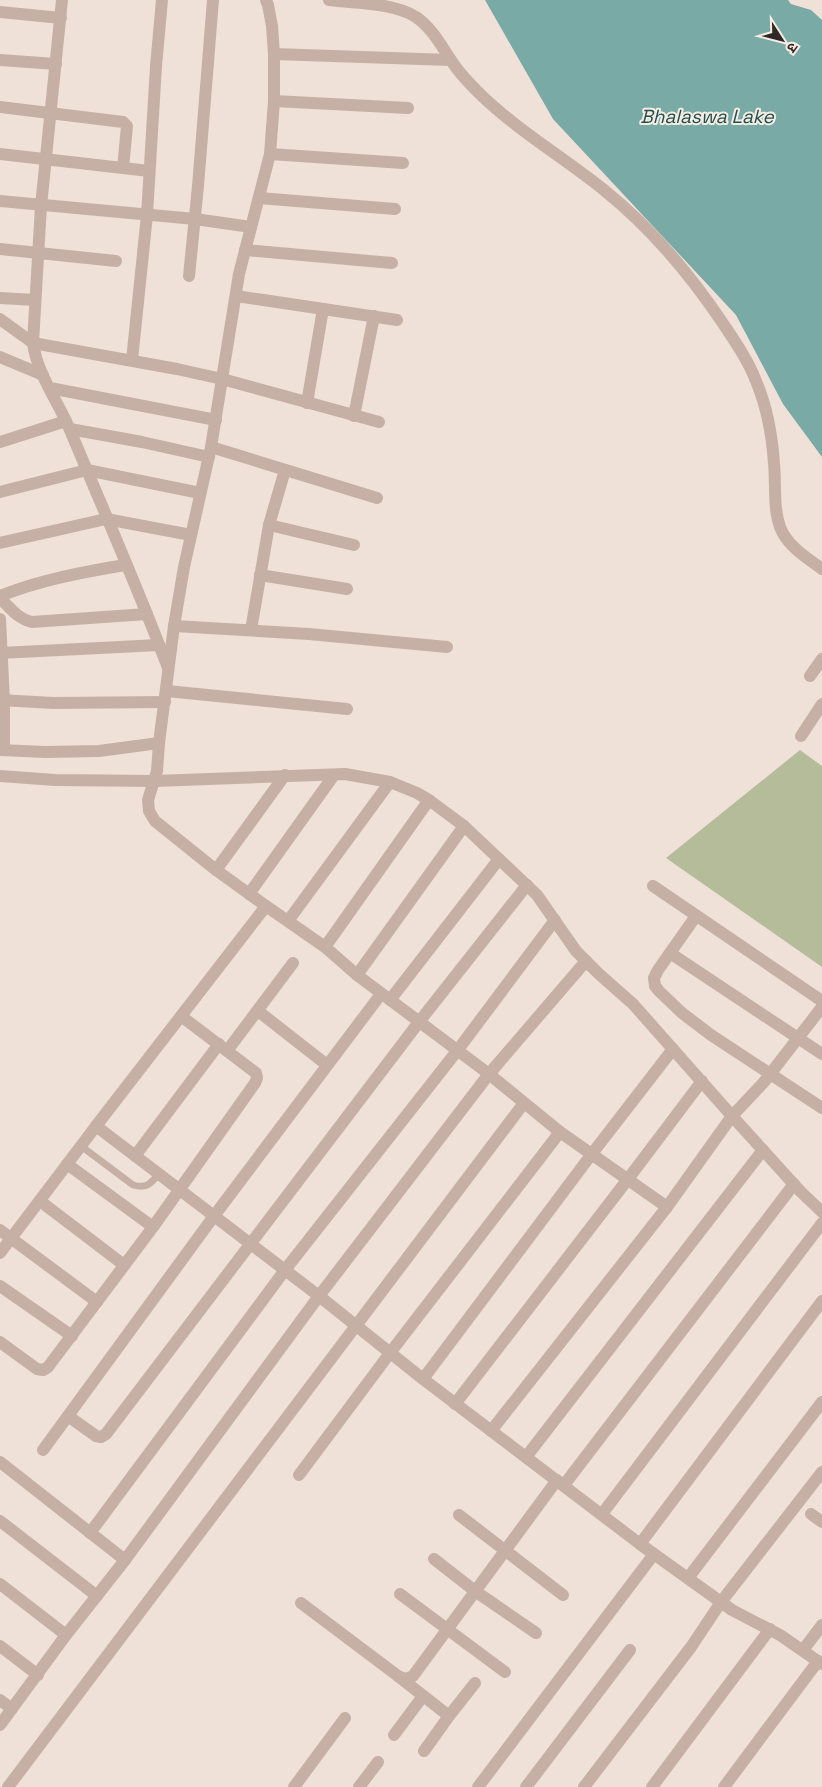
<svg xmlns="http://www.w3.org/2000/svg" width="822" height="1787" font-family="'Space Grotesk','Noto Sans Devanagari',sans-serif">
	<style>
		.green { fill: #b5bc9a }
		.water { fill: #7aaaa5 }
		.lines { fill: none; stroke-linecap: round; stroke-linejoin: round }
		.service { stroke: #c6b0a6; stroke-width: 7 }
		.minor { stroke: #c6b0a6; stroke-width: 12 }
		.tertiary { stroke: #c6b0a6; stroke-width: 12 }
		.labels { text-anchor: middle; stroke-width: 4; stroke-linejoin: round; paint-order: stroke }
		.water-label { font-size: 19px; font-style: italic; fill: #1f504d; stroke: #f7ece4 }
	</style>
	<rect width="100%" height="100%" fill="#efe1d8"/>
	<!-- green -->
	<polygon class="green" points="800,750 822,766 822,967 666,858"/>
	<!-- water -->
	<polygon class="water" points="485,0 788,0 791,4 811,10 822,20 822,457 783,404 736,315 553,119"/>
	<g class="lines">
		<!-- service -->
		<path class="service" d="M81 1146 133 1185C147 1189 150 1184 159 1174"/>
		<!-- minor -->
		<g class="minor">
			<polyline points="62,0 41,206 33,343 177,369 222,379 379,422"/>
			<path d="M329 0C354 3 394 3 416 17 435 30 444 52 458 70 464 78 472 86 480 94 517 130 563 157 604 190 650 227 689 273 722 322 734 340 748 360 756 381 767 407 772 435 774 463 776 484 773 507 780 527 787 546 807 558 822 569"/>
			<polyline points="0,12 61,18"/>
			<polyline points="274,54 450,60"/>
			<polyline points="0,60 56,64"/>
			<polyline points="274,101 408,108"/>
			<polyline points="0,107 123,122 127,126 123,168"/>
			<polyline points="0,154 149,171"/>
			<polyline points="270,154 403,163"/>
			<polyline points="259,198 395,209"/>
			<polyline points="0,201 195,219 251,227"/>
			<polyline points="0,249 116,261"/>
			<polyline points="245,250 392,263"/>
			<polyline points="189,276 198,186 213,0"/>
			<polyline points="236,296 397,320"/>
			<polyline points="0,298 35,300"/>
			<path d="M0 319 33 343C37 374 58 401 70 430 103 509 138 588 168 668"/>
			<polyline points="0,357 43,375"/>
			<polyline points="132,360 147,215 156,66 162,0"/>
			<polyline points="50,388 216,420"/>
			<polyline points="307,403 323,309"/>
			<polyline points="354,416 374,316"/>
			<polyline points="70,429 142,442 209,457"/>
			<polyline points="0,442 66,421"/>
			<polyline points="211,447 377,498"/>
			<polyline points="0,492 87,470 200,493"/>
			<polyline points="269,525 354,545"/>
			<polyline points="0,543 106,519 191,535"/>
			<polyline points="260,575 347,589"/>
			<path d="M0 596C40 580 83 572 125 565"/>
			<path d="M0 598C10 608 18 619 32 622L147 614"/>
			<polyline points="0,619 4,701 4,750"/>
			<polyline points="174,626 309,634 447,647"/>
			<polyline points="251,630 269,525 285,470"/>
			<polyline points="0,653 159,645"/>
			<polyline points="810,676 822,659"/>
			<polyline points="167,691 347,709"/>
			<polyline points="0,700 53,703 165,702"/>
			<polyline points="801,736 822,704"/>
			<polyline points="0,750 45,752 99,751 159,743"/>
			<polyline points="0,776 55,780 155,781 345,774 390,782 417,793 429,800 464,826 537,895 576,951 599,974 633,1004 732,1116 800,1191 822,1212"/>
			<polyline points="216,870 285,775"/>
			<polyline points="653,886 822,1001"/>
			<polyline points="249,894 334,775"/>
			<polyline points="266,906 325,947 357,975 489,1074 560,1132 667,1207"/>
			<polyline points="696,916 658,970 654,978 655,986 659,991 682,1013 711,1035 822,1108"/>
			<polyline points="288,921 390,782"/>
			<polyline points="325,947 429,800"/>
			<polyline points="670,953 822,1054"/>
			<polyline points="357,975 464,826"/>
			<polyline points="390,1000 499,859"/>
			<polyline points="258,1011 327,1065"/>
			<polyline points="227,1051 293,963"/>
			<polyline points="135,1156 219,1044"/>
			<polyline points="67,1164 153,1227"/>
			<polyline points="40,1201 124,1265"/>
			<polyline points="0,1230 97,1302"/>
			<polyline points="0,1253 96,1126"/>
			<polyline points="0,1286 72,1336"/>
			<polyline points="0,1342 37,1369 43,1370 48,1367 153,1227 255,1083 257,1078 256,1073 181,1016"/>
			<polyline points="423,1379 591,1155 673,1049"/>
			<polyline points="455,1404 628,1179 702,1081"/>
			<polyline points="68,1416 96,1436 101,1437 106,1434 419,1022 527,885"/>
			<polyline points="491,1431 667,1207 732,1116 764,1082 822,1007"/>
			<polyline points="43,1450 214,1216 381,994"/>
			<polyline points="526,1457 763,1150"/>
			<polyline points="0,1462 125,1560"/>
			<polyline points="299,1475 390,1353 560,1132"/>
			<polyline points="564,1485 794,1184"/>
			<polyline points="602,1514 822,1223"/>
			<polyline points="811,1514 822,1522"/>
			<polyline points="459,1515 563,1595"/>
			<polyline points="0,1521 97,1596"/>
			<polyline points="90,1533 285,1270 457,1051 555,920"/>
			<polyline points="640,1544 822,1301"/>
			<polyline points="434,1559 475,1591 536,1633"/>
			<polyline points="688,1578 822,1402"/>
			<polyline points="0,1584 66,1635"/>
			<polyline points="400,1594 505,1672"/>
			<polyline points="301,1603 398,1676 406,1679 413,1676 557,1480"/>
			<polyline points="0,1646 38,1675"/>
			<polyline points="803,1650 822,1625"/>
			<polyline points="398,1676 449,1716 475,1683"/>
			<polyline points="0,1700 12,1709"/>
			<polyline points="0,1725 66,1635 125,1560 319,1296 489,1074 586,961"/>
			<polyline points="394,1735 423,1696"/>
			<polyline points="424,1751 449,1716"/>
			<polyline points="8,1787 524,1103"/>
			<polyline points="294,1787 345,1718"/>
			<polyline points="359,1787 378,1762"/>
			<polyline points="478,1787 654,1554"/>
			<polyline points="526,1787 630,1650"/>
			<polyline points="584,1787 691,1647 721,1602 822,1472"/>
			<polyline points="652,1787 770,1629"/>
			<polyline points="724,1787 818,1661"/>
		</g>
		<!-- tertiary -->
		<polyline class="tertiary" points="266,0 268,5 272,26 274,54 274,101 270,154 239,274 211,447 184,567 174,626 159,743 157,771 148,800 149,811 155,821 216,870 266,906 96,1126 319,1296 423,1379 640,1544 732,1610 780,1635 822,1664"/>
	</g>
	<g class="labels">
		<!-- water labels -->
		<g class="water-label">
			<text x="707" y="123">Bhalaswa Lake</text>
		</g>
	</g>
	<!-- north arrow -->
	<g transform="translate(782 40) rotate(126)" stroke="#f7ece4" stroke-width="4" paint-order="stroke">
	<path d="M0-4L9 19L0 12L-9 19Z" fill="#322826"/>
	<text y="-8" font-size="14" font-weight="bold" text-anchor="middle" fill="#322826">उ</text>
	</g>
</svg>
